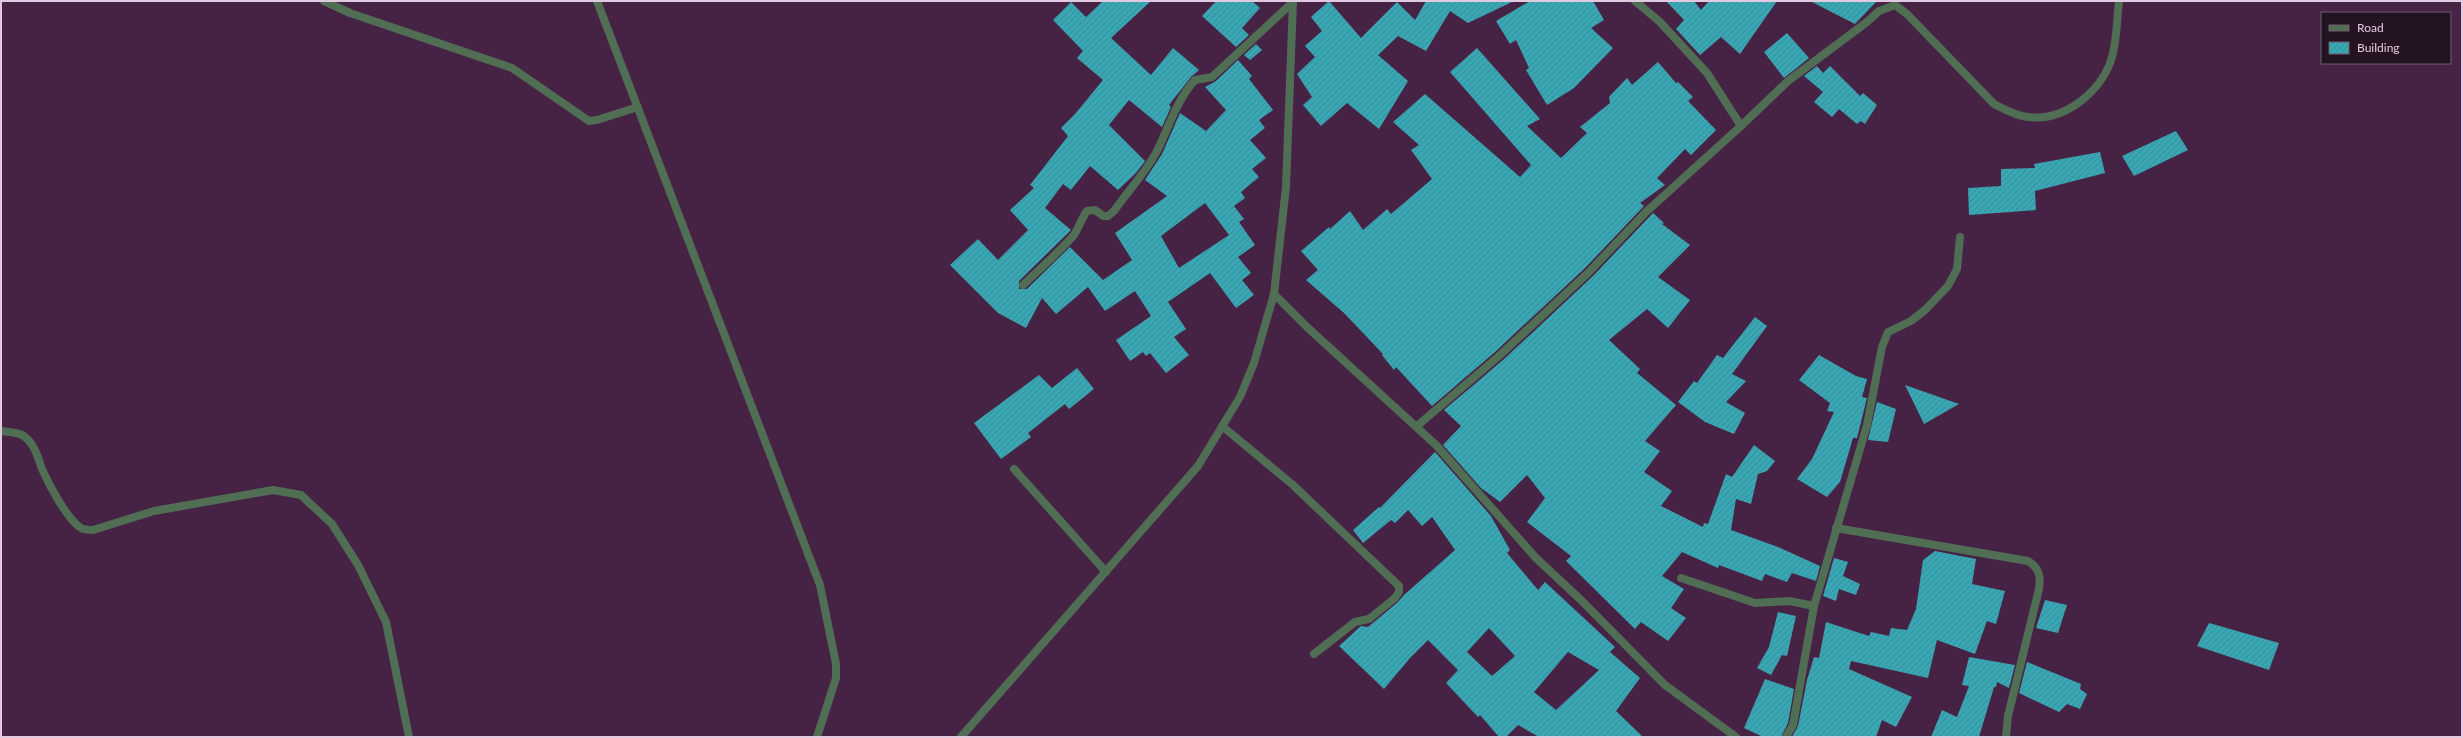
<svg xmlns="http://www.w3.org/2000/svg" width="2463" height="738" font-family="Lato,sans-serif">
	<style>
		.building { fill: url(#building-hatch); fill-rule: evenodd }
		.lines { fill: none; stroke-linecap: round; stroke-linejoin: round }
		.street { stroke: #506e53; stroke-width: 8 }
	</style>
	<defs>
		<pattern id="building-hatch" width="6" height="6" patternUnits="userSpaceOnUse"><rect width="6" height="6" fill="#39a6b4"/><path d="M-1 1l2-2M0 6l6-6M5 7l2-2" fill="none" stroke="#3c8c98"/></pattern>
	</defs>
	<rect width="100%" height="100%" fill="#462345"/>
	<!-- building -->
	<g class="building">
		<path d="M1103 1H1151L1111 38 1151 75 1173 48 1199 70 1191 77 1169 105 1171 107 1162 127 1129 100 1109 125 1145 161 1136 173 1118 190 1090 166 1071 190 1063 184 1045 208 1071 230 1019 281V289H1027L1070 247 1103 280 1132 260 1115 233 1167 196 1145 180 1162 154 1180 113 1206 131 1226 110 1205 87 1216 81 1238 60 1252 76 1249 79 1273 110 1259 120 1265 128 1250 140 1266 158 1252 169 1259 177 1241 192 1245 198 1234 206 1244 219 1239 222 1255 245 1238 257 1251 273 1242 280 1254 295 1236 308 1210 273 1168 302 1186 329 1174 337 1189 355 1166 373 1150 353 1146 356 1143 352 1130 361 1116 340 1151 316 1135 291 1105 311 1088 287 1056 314 1042 298 1026 328 998 313 950 265 978 239 998 260 1028 230 1010 210 1034 188 1030 185 1068 136 1061 128 1075 114 1103 80 1077 58 1083 51 1053 20 1071 2 1086 17ZM1205 203 1229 235 1179 268 1161 236Z"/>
		<polygon points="1216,1 1252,1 1260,8 1242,28 1249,35 1236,47 1202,16"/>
		<polygon points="1329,1 1361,38 1397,2 1415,20 1426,1 1514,1 1468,23 1450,11 1426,51 1398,36 1378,55 1408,81 1379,129 1347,103 1321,126 1303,105 1312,97 1297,74 1315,57 1305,46 1322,31 1311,17"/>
		<polygon points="1530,1 1593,1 1604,20 1591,28 1613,48 1574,88 1547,105 1526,70 1529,68 1516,40 1510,44 1496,21"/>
		<polygon points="1666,1 1694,1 1701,10 1709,1 1777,1 1740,54 1721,37 1700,55 1676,29 1684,20"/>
		<polygon points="1810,1 1877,1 1855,24"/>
		<polygon points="1787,33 1809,58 1784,78 1764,52"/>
		<polygon points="1256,44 1262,50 1250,60 1244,55"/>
		<polygon points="1477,48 1540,119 1527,126 1561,158 1587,133 1580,127 1610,103 1609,97 1627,78 1632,85 1658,62 1676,83 1678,82 1693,97 1688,101 1716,130 1691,155 1685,149 1657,178 1665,185 1640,203 1644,206 1585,268 1495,352 1432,406 1396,367 1394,370 1382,355 1383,354 1344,313 1306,280 1318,270 1301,251 1329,227 1330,229 1350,211 1363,230 1387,209 1391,214 1432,179 1411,150 1419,145 1393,122 1425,94 1520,177 1531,165 1450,72"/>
		<polygon points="1817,66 1823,73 1830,66 1860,96 1863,93 1877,105 1865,124 1861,121 1857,124 1839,109 1832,117 1814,102 1823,92 1804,76"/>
		<polygon points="2176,131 2188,150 2134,176 2122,156"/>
		<polygon points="2100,152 2105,173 2035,191 2036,210 1969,215 1968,188 2001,186 2001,169 2035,168 2034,164"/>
		<polygon points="1653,213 1664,223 1662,224 1690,245 1658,277 1690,300 1668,328 1647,309 1609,340 1640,369 1637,373 1676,405 1645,441 1660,451 1644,472 1672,491 1661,506 1703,527 1704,523 1708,524 1726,474 1732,477 1754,445 1775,461 1767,471 1758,474 1751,504 1736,499 1731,530 1778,547 1820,566 1816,581 1792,573 1787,582 1765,574 1762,581 1719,565 1718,568 1682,552 1662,576 1684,589 1671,608 1686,618 1668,641 1641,622 1635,629 1566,561 1571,556 1527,522 1545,498 1527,475 1500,502 1481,488 1443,445 1461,426 1444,410 1503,360 1593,276"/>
		<polygon points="1755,317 1767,326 1732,374 1746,381 1726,402 1745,413 1734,434 1705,422 1678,402 1694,381 1697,383 1717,355 1723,358"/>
		<polygon points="1819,355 1856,376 1867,379 1862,397 1867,398 1857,438 1853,438 1840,482 1827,497 1797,479 1812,459 1834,412 1827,411 1830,403 1799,380"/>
		<polygon points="1077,368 1094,389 1069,409 1065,404 1028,433 1031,437 1001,459 974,423 1039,375 1052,388"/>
		<polygon points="1905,385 1959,404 1924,424"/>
		<polygon points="1877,402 1896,409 1888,442 1868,440"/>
		<path d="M1435 452 1491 516 1510 550 1507 553 1538 590 1545 582 1615 647 1610 652 1640 678 1616 711 1643 737H1539L1518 725 1506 737H1499L1480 715 1478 717 1446 683 1458 670 1428 640 1410 658 1384 689 1339 646 1361 626 1368 627 1398 602 1404 595 1455 550 1432 517 1422 526 1408 510 1395 523 1391 520 1363 543 1353 530 1379 507 1380 508ZM1489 628 1515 656 1492 676 1467 652ZM1568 652 1599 670 1556 710 1534 692Z"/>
		<polygon points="1935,551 1976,559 1972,584 2005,591 1996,624 1987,621 1975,654 1937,640 1928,678 1851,661 1849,669 1912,697 1896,727 1882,720 1876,737 1792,737 1798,726 1807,680 1814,657 1819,658 1826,622 1869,636 1871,632 1889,636 1891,628 1907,630 1916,609 1923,560"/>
		<polygon points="1834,558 1848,562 1843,576 1860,584 1856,595 1839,589 1836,601 1823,596"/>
		<polygon points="2045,600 2067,605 2058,633 2036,628"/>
		<polygon points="1778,612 1796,616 1787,656 1782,655 1771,675 1757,668 1769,647"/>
		<polygon points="2209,623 2279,643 2269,670 2197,646"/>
		<polygon points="1969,657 2015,665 2009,688 1997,682 1996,687 1994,687 1979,737 1931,737 1942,710 1957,717 1969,686 1962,685"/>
		<polygon points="2027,662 2081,684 2080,689 2087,694 2080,709 2067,704 2059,712 2019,693"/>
		<polygon points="1765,679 1794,689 1788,723 1781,737 1763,737 1744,728"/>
	</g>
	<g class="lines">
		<!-- street -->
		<g class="street">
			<polyline points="324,1 350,13 512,68 589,121 597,120 638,107"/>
			<polyline points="597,1 820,585 836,664 836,678 817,737"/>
			<path d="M1635 1 1660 22 1707 73 1741 126 1788 81 1867 22 1879 11 1895 5 1907 14 1994 104C2004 109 2016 116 2028 117 2066 122 2105 89 2113 53 2117 36 2117 18 2119 1"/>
			<path d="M1023 285C1040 269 1058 253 1074 235 1079 228 1081 219 1087 211L1095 210 1103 216H1108L1114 211C1128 191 1146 172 1157 151 1169 127 1176 101 1195 80L1212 77 1293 2"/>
			<polyline points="1274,294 1307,327 1436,445 1536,558 1581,600 1665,685 1736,737"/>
			<polyline points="1222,426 1293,485 1399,586 1399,592 1395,598 1369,619 1355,622 1314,654"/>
			<polyline points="1417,426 1499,356 1589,272 1646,212 1741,126"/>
			<path d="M1 431C7 432 17 432 22 435 34 442 38 457 42 469 49 485 67 519 81 528 85 530 89 530 93 530L154 511 273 490 301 495 332 524 358 565 386 622 409 737"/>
			<polyline points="1014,469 1106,572"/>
			<path d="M1836 528 2028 561C2039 568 2041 576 2039 589L2008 716 2006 737"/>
			<polyline points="1681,578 1755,603 1789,601 1814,606"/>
			<polyline points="961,737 1198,466 1240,397 1254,363 1274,294 1286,187 1293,1"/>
			<polyline points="1786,737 1793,725 1814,606 1867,425 1882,347 1888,332 1911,321 1925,310 1948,286 1957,269 1960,237"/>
		</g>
	</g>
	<!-- border -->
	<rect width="2463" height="738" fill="none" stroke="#e1cadf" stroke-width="4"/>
	<!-- legend -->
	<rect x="2321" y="12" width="130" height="52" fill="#231323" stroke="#6f5c6e"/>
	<rect x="2329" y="25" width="20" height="6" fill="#506e53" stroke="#6f5c6e"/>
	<text x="2357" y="32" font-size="12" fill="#e1cadf">Road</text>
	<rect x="2329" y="42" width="20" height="12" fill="url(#building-hatch)" stroke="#6f5c6e"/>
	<text x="2357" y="52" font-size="12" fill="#e1cadf">Building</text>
</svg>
